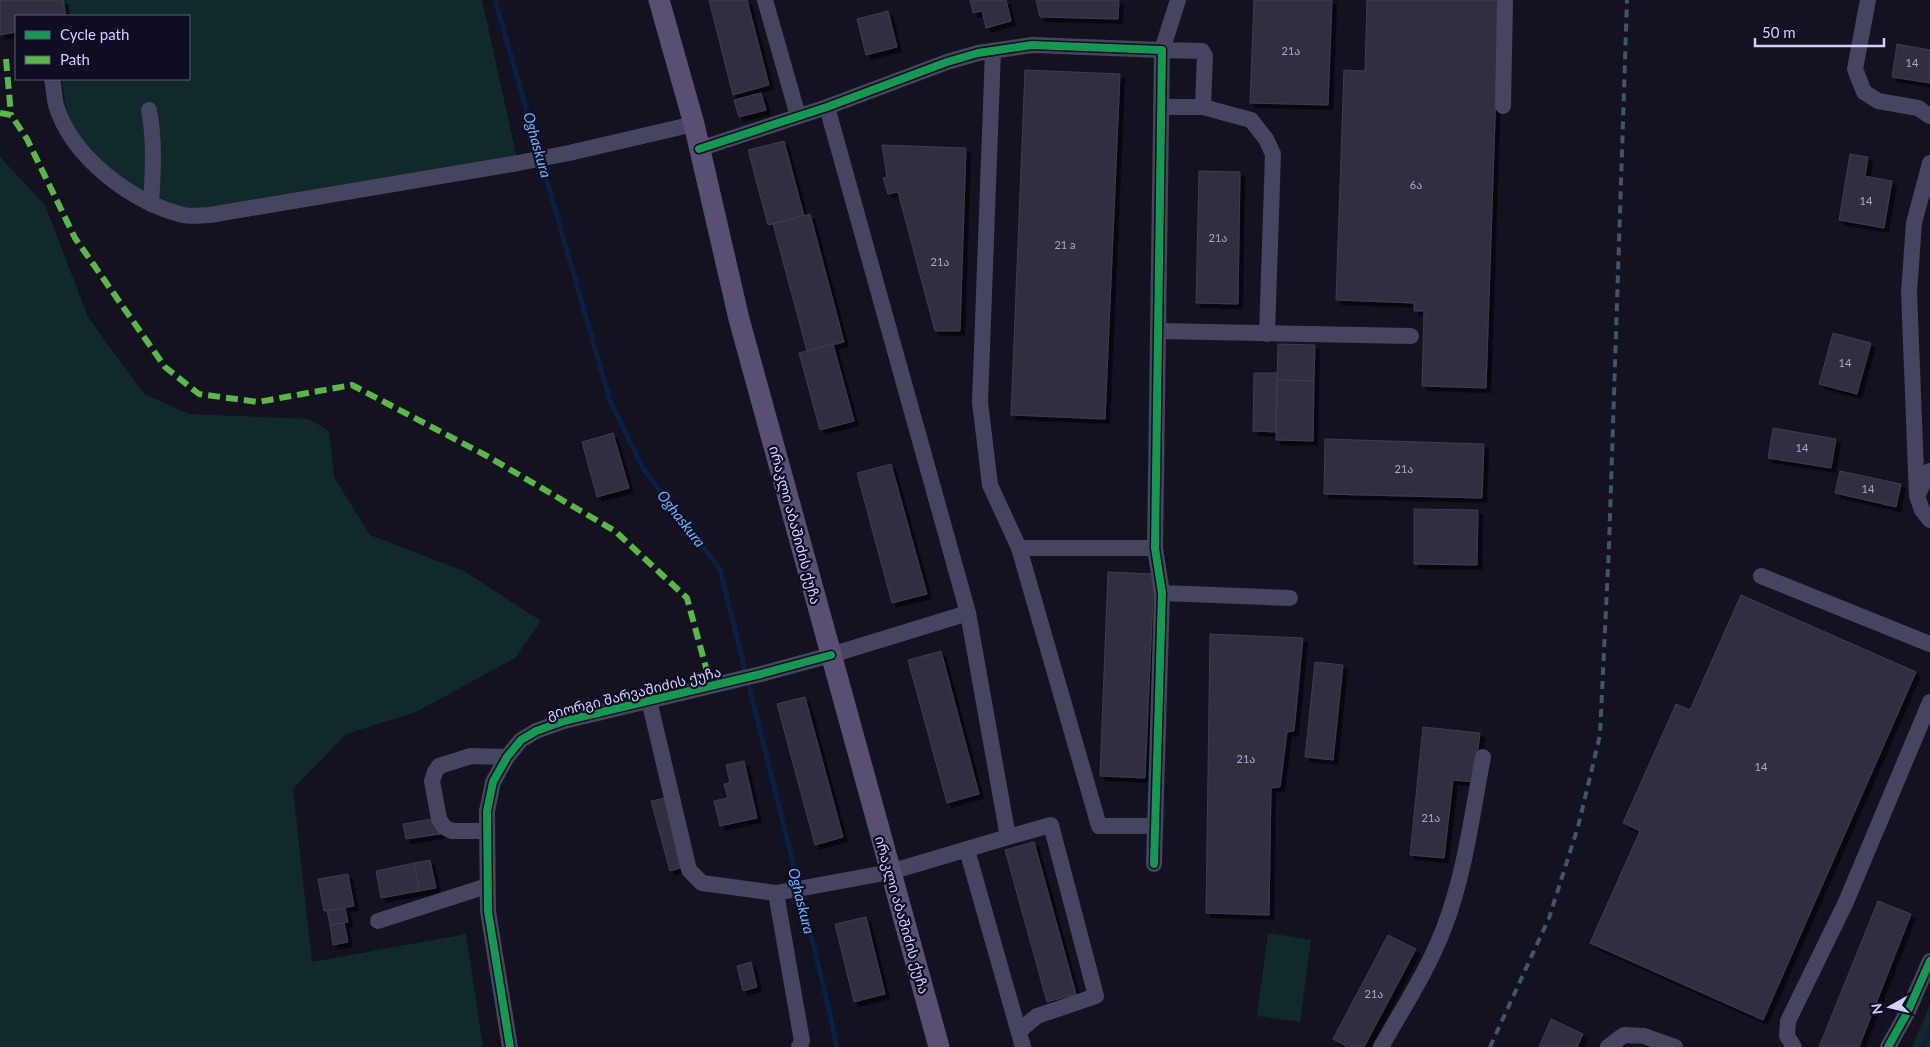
<svg xmlns="http://www.w3.org/2000/svg" width="1930" height="1047" font-family="Lato,'Noto Sans Georgian',sans-serif">
	<style>
		.green { fill: #102a2a }
		.lines { fill: none; stroke-linecap: round; stroke-linejoin: round }
		.stream { stroke: #082043; stroke-width: 5 }
		.building { fill: #312f41; stroke: #3e3b53; filter: url(#shadow) }
		.minor { stroke: #464560; stroke-width: 16 }
		.major { stroke: #5a4f71; stroke-width: 21 }
		.rail { stroke: #3f5668; stroke-width: 4; stroke-dasharray: 8 6; stroke-linecap: butt }
		.quiet { stroke: #58b947; stroke-width: 6; stroke-dasharray: 12 6; stroke-linecap: butt }
		.cycleway-casing { stroke: #0f0c24; stroke-width: 11 }
		.cycleway { stroke: #139951; stroke-width: 8 }
		.labels { text-anchor: middle; stroke-width: 4.5; stroke-linejoin: round; paint-order: stroke }
		.number-label { font-size: 11px; fill: #aaa7d0 }
		.street-label { font-size: 14px; fill: #d3cfff; stroke: #0f0c24 }
		.water-label { font-size: 15px; font-style: italic; fill: #5db9ff; stroke: #0f0c24 }
	</style>
	<defs>
		<filter id="shadow"><feDropShadow dx="4.5" dy="4.5" stdDeviation="0" flood-color="#0009"/></filter>
	</defs>
	<rect width="100%" height="100%" fill="#13121e"/>
	<!-- green -->
	<g class="green">
		<polygon points="63,0 482,0 518,163 210,215 151,204 81,147 66,108 62,79 189,79 189,16 66,16"/>
		<polygon points="0,157 45,205 88,317 144,394 189,414 309,419 329,431 334,477 370,535 464,571 541,621 515,658 416,712 346,734 293,789 312,962 466,934 483,1047 0,1047"/>
		<polygon points="1268,933 1311,940 1300,1022 1257,1016"/>
		<polygon points="1930,1005 1930,1047 1912,1047"/>
	</g>
	<g class="lines">
		<!-- stream -->
		<g class="stream">
			<polyline points="495,0 610,401 644,470 720,569 825,992 837,1047"/>
			<polyline points="1922,1047 1930,1030"/>
		</g>
	</g>
	<!-- building -->
	<g class="building">
		<polygon points="0,0 63,0 66,16 16,16 16,32 0,35"/>
		<polygon points="709,0 747,0 769,85 733,95"/>
		<polygon points="970,0 1006,0 1011,21 986,28 982,11 973,13"/>
		<polygon points="1036,0 1119,0 1118,19 1040,17"/>
		<polygon points="1254,0 1332,0 1328,105 1250,103"/>
		<polygon points="1367,0 1499,0 1486,388 1422,386 1424,311 1414,311 1414,303 1336,300 1344,70 1365,71"/>
		<polygon points="888,11 897,47 866,55 857,19"/>
		<polygon points="1897,44 1930,50 1930,83 1892,77"/>
		<polygon points="1025,70 1120,74 1105,419 1011,415"/>
		<polygon points="761,93 766,110 739,117 734,100"/>
		<polygon points="784,141 804,216 768,225 748,150"/>
		<polygon points="882,145 966,148 960,331 935,331 898,192 888,194 883,178 887,177"/>
		<polygon points="1850,154 1868,157 1865,176 1892,181 1884,228 1839,220"/>
		<polygon points="1199,171 1240,172 1238,304 1196,303"/>
		<polygon points="810,214 844,342 807,351 773,224"/>
		<polygon points="1833,333 1871,343 1857,394 1819,384"/>
		<polygon points="833,344 854,421 820,430 799,353"/>
		<polygon points="1278,344 1315,345 1314,381 1277,380"/>
		<polygon points="1254,373 1277,373 1276,432 1253,431"/>
		<polygon points="1277,380 1314,381 1313,441 1276,440"/>
		<polygon points="1773,428 1836,439 1831,468 1768,458"/>
		<polygon points="613,433 629,488 597,497 582,442"/>
		<polygon points="1325,439 1484,444 1482,498 1324,494"/>
		<polygon points="891,464 927,594 892,603 857,473"/>
		<polygon points="1840,471 1901,484 1896,507 1835,493"/>
		<polygon points="1414,509 1478,510 1477,565 1414,564"/>
		<polygon points="1108,572 1154,574 1145,778 1100,776"/>
		<polygon points="1741,595 1916,672 1763,1020 1590,943 1640,831 1623,823 1676,704 1690,710"/>
		<polygon points="1210,634 1303,638 1294,731 1287,732 1280,787 1271,788 1269,915 1206,913"/>
		<polygon points="941,651 979,794 947,803 908,660"/>
		<polygon points="1315,662 1343,665 1333,760 1305,757"/>
		<polygon points="805,697 843,837 815,845 777,704"/>
		<polygon points="1423,727 1480,733 1474,782 1453,780 1444,858 1410,855"/>
		<polygon points="744,761 757,818 720,826 714,801 728,798 724,784 730,783 726,765"/>
		<polygon points="665,798 683,867 670,871 651,801"/>
		<polygon points="438,818 440,834 406,839 403,824"/>
		<polygon points="1034,842 1076,994 1047,1002 1005,850"/>
		<polygon points="430,860 436,888 419,891 414,863"/>
		<polygon points="414,863 419,891 381,898 376,871"/>
		<polygon points="348,874 354,906 324,911 318,879"/>
		<polygon points="1878,901 1911,914 1859,1047 1819,1047"/>
		<polygon points="345,908 348,922 330,925 327,911"/>
		<polygon points="866,917 885,994 854,1002 835,924"/>
		<polygon points="344,923 348,942 333,945 330,925"/>
		<polygon points="1388,935 1416,949 1364,1047 1348,1047 1333,1039"/>
		<polygon points="751,962 757,987 743,991 737,966"/>
		<polygon points="1551,1019 1583,1034 1577,1047 1539,1047"/>
	</g>
	<g class="lines">
		<!-- minor -->
		<g class="minor">
			<polyline points="765,0 798,116"/>
			<polyline points="1178,0 1162,50 1202,51 1205,56 1203,107"/>
			<polyline points="1868,0 1855,69 1864,92 1878,101 1918,108 1930,116"/>
			<polyline points="993,51 980,402 990,485 1019,548"/>
			<path d="M52 79C54 87 54 97 56 105 72 158 132 202 183 215 191 217 201 215 210 215L518 163 569 153 694 124"/>
			<polyline points="1503,106 1505,0"/>
			<polyline points="1161,107 1203,107 1251,120 1266,139 1273,154 1267,334"/>
			<path d="M149 110C155 141 153 172 151 204"/>
			<polyline points="699,149 827,107 947,62 978,53 1032,45 1162,50 1155,548 1162,593 1154,864"/>
			<polyline points="1930,163 1914,223 1909,292 1917,496 1922,510 1930,520"/>
			<polyline points="1158,331 1411,336"/>
			<polyline points="1918,494 1930,471"/>
			<polyline points="1761,576 1930,644"/>
			<polyline points="1162,593 1290,598"/>
			<polyline points="649,700 689,870 702,883 776,893 890,872 1008,837 968,613 827,107"/>
			<polyline points="1155,826 1099,826 1019,548 1155,548"/>
			<polyline points="487,831 452,831 444,827 439,819 432,781 435,772 439,766 471,756 507,757"/>
			<polyline points="1008,837 1051,825 1096,996 1037,1016 1019,1031"/>
			<polyline points="967,850 1023,1047"/>
			<polyline points="776,893 802,1041 799,1047"/>
			<polyline points="378,921 487,886"/>
			<polyline points="510,1047 488,911 487,811 493,782 507,757 521,740 536,731 564,721 761,674 831,655 968,613"/>
			<path d="M1381 1047C1403 1008 1428 970 1444 928 1465 874 1472 814 1483 757"/>
			<polyline points="1608,1047 1624,1035 1644,1036 1675,1047"/>
			<polyline points="1794,1047 1787,1036 1788,1021 1846,902 1930,702"/>
			<polyline points="1888,1047 1907,1013 1930,961"/>
		</g>
		<!-- major -->
		<polyline class="major" points="659,0 694,124 739,319 939,1047"/>
		<!-- rail -->
		<polyline class="rail" points="1490,1047 1549,918 1578,827 1600,735 1609,546 1627,0"/>
		<!-- quiet -->
		<g class="quiet">
			<polyline points="6,59 11,115"/>
			<polyline points="0,113 11,115 27,139 75,238 165,367 199,394 258,402 352,385 487,456 615,531 687,598 711,686"/>
		</g>
		<defs>
			<g id="cycleway">
				<polyline points="699,149 827,107 947,62 978,53 1032,45 1162,50 1155,548 1162,593 1154,864"/>
				<polyline points="510,1047 488,911 487,811 493,782 507,757 521,740 536,731 564,721 761,674 831,655"/>
				<polyline points="1888,1047 1907,1013 1930,961"/>
			</g>
		</defs>
		<!-- cycleway casing -->
		<use href="#cycleway" class="cycleway-casing"/>
		<!-- cycleway -->
		<use href="#cycleway" class="cycleway"/>
	</g>
	<g class="labels">
		<!-- number labels -->
		<g class="number-label">
			<text x="1291" y="55">21ა</text>
			<text x="1912" y="67">14</text>
			<text x="1416" y="189">6ა</text>
			<text x="1866" y="205">14</text>
			<text x="1218" y="242">21ა</text>
			<text x="1065" y="249">21 a</text>
			<text x="940" y="266">21ა</text>
			<text x="1845" y="367">14</text>
			<text x="1802" y="452">14</text>
			<text x="1404" y="473">21ა</text>
			<text x="1868" y="493">14</text>
			<text x="1246" y="763">21ა</text>
			<text x="1761" y="771">14</text>
			<text x="1431" y="822">21ა</text>
			<text x="1374" y="998">21ა</text>
		</g>
		<!-- street labels -->
		<g class="street-label">
			<text transform="translate(795 525) rotate(75)" y="5">ირაკლი აბაშიძის ქუჩა</text>
			<text transform="translate(634 693) rotate(-14)" y="5">გიორგი შარვაშიძის ქუჩა</text>
			<text transform="translate(902 915) rotate(74)" y="5">ირაკლი აბაშიძის ქუჩა</text>
		</g>
		<!-- water labels -->
		<g class="water-label">
			<text transform="translate(537 145) rotate(74)" y="5">Oghaskura</text>
			<text transform="translate(681 519) rotate(52)" y="5">Oghaskura</text>
			<text transform="translate(801 901) rotate(76)" y="5">Oghaskura</text>
		</g>
	</g>
	<!-- legend -->
	<rect x="15" y="15" width="175" height="65" fill="#0f0c24" stroke="#5d5a7c"/>
	<rect x="25" y="31" width="25" height="8" fill="#139951" stroke="#5d5a7c"/>
	<text x="60" y="40" font-size="15" fill="#d3cfff">Cycle path</text>
	<rect x="25" y="56" width="25" height="8" fill="#58b947" stroke="#5d5a7c"/>
	<text x="60" y="65" font-size="15" fill="#d3cfff">Path</text>
	<!-- north arrow -->
	<g transform="translate(1890 1007) rotate(262)" stroke="#0f0c24" stroke-width="4" paint-order="stroke">
	<path d="M0-4L9 19L0 12L-9 19Z" fill="#d3cfff"/>
	<text y="-8" font-size="14" font-weight="bold" text-anchor="middle" fill="#d3cfff">N</text>
	</g>
	<!-- scale -->
	<path d="M1755 38v8h129v-8" fill="none" stroke="#d3cfff" stroke-width="2.5"/>
	<text x="1762" y="38" font-size="15" fill="#d3cfff" stroke="#0f0c24" stroke-width="4" paint-order="stroke">50 m</text>
</svg>
